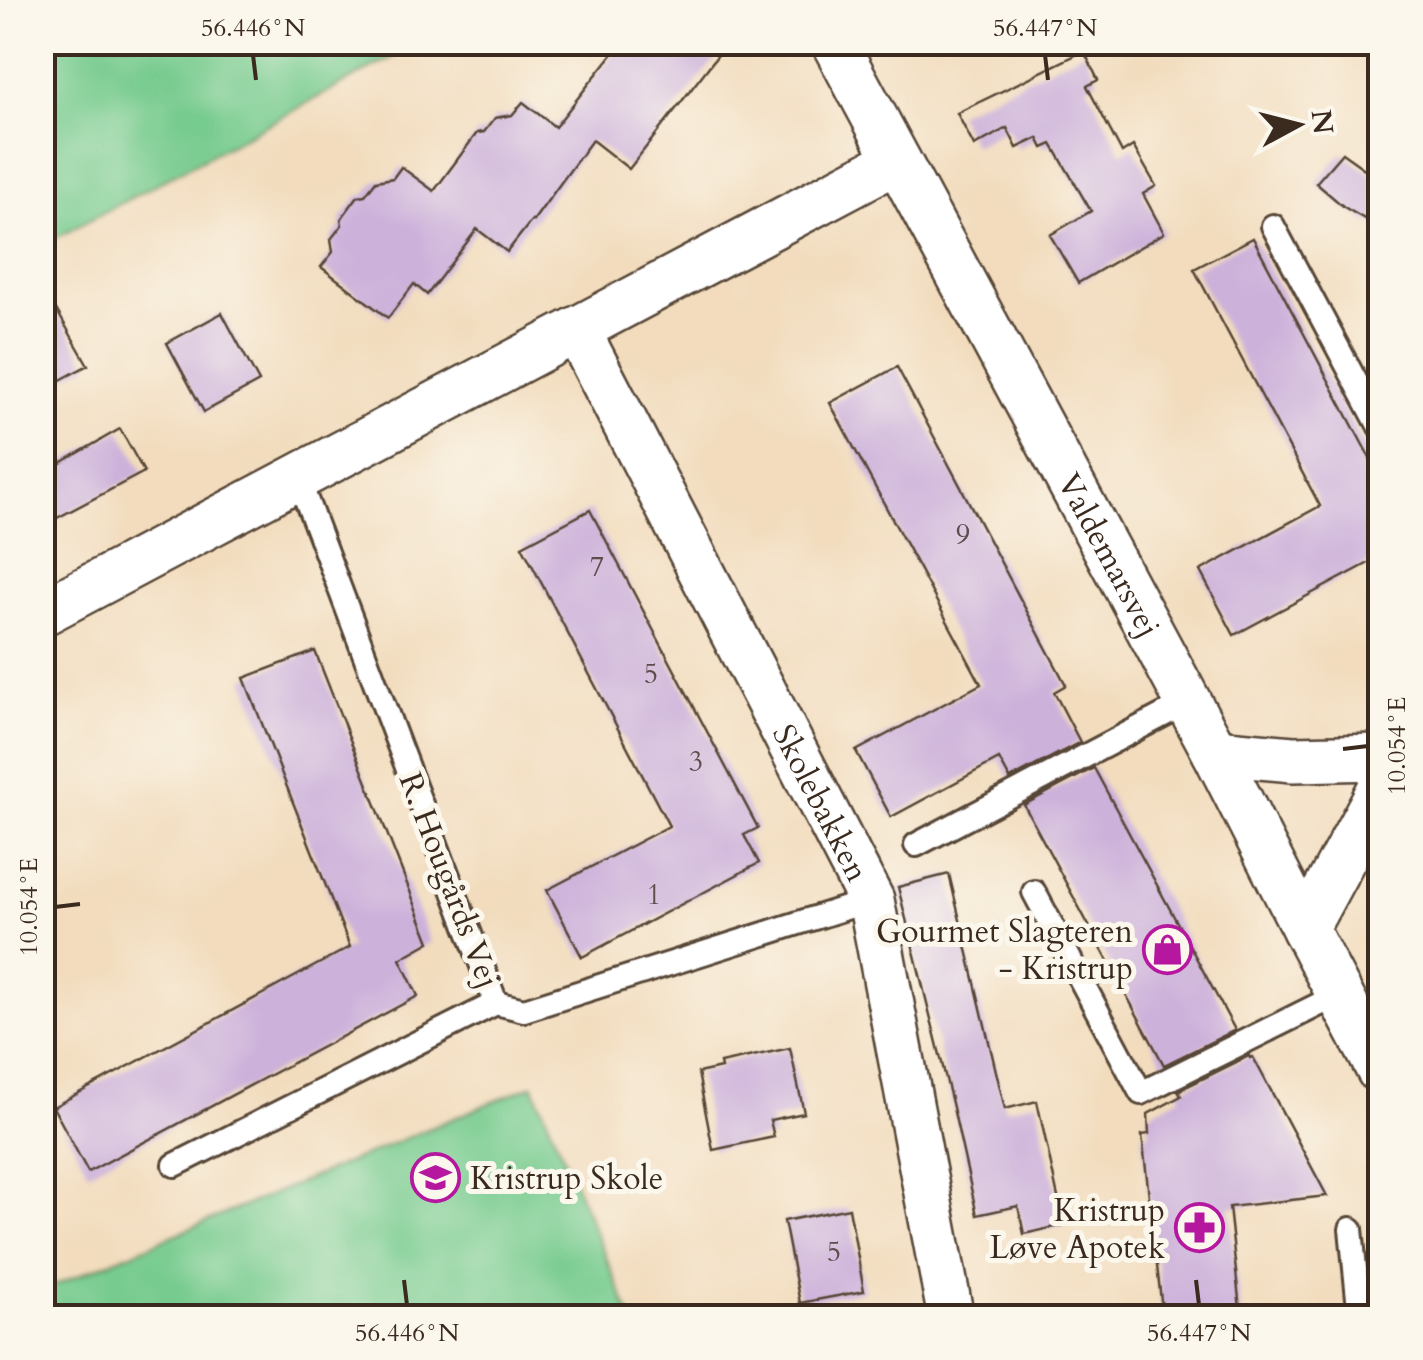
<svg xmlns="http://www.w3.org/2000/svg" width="1423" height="1360" font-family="Cardo,serif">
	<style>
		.green { fill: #76cb8e; stroke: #587a56; stroke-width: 2.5 }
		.building { fill: #ccb1da }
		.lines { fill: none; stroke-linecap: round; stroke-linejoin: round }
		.lane-casing { stroke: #564536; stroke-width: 28 }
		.street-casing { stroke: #564536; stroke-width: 50 }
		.lane { stroke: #fff; stroke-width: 22 }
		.street { stroke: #fff; stroke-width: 45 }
		.ticks { fill: none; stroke: #3b2a1e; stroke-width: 4 }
		.labels { text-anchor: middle; stroke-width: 10; stroke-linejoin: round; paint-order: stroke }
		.number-label { font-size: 28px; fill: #5f4c4d }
		.street-label { font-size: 32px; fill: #3b2a1e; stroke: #fbf7ec }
		.poi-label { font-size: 32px; fill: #3b2a1e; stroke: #fbf7ec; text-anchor: end }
		.neatline { fill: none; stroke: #3b2a1e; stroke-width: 4 }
		.ticks-label { font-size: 25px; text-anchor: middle; fill: #3b2a1e }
	</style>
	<rect width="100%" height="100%" fill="#fbf7ec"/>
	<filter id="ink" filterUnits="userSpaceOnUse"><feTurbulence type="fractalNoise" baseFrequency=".01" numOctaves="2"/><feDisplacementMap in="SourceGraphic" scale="20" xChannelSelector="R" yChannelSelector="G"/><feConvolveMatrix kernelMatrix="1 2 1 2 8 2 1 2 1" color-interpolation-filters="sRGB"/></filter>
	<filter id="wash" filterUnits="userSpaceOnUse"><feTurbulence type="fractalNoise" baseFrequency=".0048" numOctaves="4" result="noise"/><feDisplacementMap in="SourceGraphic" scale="40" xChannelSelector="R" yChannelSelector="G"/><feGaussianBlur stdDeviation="2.25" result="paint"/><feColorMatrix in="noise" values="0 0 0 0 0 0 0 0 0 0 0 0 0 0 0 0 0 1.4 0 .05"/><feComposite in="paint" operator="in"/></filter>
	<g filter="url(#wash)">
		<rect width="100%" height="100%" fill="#f2dcbd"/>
		<!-- green -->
		<g class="green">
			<polygon points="43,42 419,42 419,43 43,245"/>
			<polygon points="533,1085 631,1317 43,1317 43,1290"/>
		</g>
		<g id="blocks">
			<!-- building -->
			<g class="building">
				<polygon points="622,42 728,42 629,169 592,140 533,221 532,220 507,252 477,229 427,295 414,284 388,318 321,267 333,252 331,239 342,225 341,219 358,196 365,195 376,181 393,178 401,167 434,191 477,133 484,132 495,118 512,115 523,102 555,127"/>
				<polygon points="1084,51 1098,80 1087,86 1122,153 1133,146 1156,186 1143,194 1164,233 1078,283 1050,235 1091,211 1052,144 1043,148 1038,138 1017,148 1007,128 974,146 957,113"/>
				<polygon points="1342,153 1380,180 1380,228 1344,207 1316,183"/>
				<polygon points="1253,238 1380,477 1380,557 1234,635 1200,571 1320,506 1194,269"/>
				<polygon points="42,285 88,365 42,390"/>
				<polygon points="222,313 259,382 204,412 167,343"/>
				<polygon points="897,367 1066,685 1054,692 1080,742 1010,779 999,759 891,817 856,751 981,684 830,403"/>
				<polygon points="120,429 144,472 42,526 42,478 56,471 54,467"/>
				<polygon points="590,510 758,828 744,835 759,863 582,957 547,890 669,826 522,546"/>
				<polygon points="315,651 430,942 400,959 418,996 88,1172 53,1107 350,947 244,678"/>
				<polygon points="1094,768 1235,1030 1164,1065 1024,805"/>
				<polygon points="949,874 1005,1109 1037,1101 1064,1225 1024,1234 1018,1206 977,1215 952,1103 898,887"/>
				<polygon points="790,1048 804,1113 770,1120 774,1137 713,1150 698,1073 721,1068 720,1063"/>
				<polygon points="1249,1056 1250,1058 1253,1057 1327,1196 1229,1207 1241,1318 1163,1318 1142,1135 1149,1134 1148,1114 1181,1096 1178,1091"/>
				<polygon points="849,1208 864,1291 800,1303 784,1221"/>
			</g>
		</g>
	</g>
	<g filter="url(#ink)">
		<use href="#blocks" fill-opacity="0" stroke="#564536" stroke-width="2.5"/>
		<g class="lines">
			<defs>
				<g id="lane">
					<polyline points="1273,226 1380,427"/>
					<polyline points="916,845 1188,702"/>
					<polyline points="1034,892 1141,1093 1340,994"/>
					<polyline points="496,1003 524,1010 871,900"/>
					<polyline points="175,1165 496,1003 298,478"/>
					<polyline points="1351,1229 1360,1318"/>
				</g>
				<g id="street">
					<path id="s1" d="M834 42 1215 752 1305 929 1380 1071"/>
					<path id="s2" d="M577 330 871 900 951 1318"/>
					<polyline points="42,613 897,160"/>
					<polyline points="1215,752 1293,759 1380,757"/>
					<polyline points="1305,929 1380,790"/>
				</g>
			</defs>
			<!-- lane casing -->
			<use href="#lane" class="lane-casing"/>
			<!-- street casing -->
			<use href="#street" class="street-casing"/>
			<!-- lane -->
			<use href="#lane" class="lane"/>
			<!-- street -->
			<use href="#street" class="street"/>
		</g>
	</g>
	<!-- ticks -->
	<path class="ticks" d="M253 55 256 80M1045 55 1048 80M1343 749 1368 746M55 907 80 904M404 1280 407 1305M1196 1280 1199 1305"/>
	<!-- icons -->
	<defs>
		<symbol id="shop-ring" viewBox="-11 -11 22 22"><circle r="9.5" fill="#fbf7ec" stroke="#b5179e" stroke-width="1.5"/><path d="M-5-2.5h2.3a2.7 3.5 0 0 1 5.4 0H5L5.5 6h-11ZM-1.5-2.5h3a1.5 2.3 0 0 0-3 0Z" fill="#b5179e"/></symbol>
		<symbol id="school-ring" viewBox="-11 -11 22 22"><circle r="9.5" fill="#fbf7ec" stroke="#b5179e" stroke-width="1.5"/><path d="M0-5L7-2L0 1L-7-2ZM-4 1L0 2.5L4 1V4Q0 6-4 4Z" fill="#b5179e"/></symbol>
		<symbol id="pharmacy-ring" viewBox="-11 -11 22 22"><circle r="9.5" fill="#fbf7ec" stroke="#b5179e" stroke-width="1.5"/><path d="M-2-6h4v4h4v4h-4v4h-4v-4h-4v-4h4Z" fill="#b5179e"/></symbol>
	</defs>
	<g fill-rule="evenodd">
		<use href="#shop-ring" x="1140" y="922" width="55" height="55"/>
		<use href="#school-ring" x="408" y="1150" width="55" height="55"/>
		<use href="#pharmacy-ring" x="1172" y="1200" width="55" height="55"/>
	</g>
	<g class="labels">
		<!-- number labels -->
		<g class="number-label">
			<text x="963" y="544">9</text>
			<text x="597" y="576">7</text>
			<text x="651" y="683">5</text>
			<text x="696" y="771">3</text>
			<text x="654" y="904">1</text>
			<text x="834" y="1261">5</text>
		</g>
		<!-- street labels -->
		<g class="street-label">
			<text dy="11" stroke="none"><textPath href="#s1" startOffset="582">Valdemarsvej</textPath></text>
			<text dy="11" stroke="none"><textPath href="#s2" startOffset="532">Skolebakken</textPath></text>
			<text transform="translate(450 880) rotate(69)" y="11">R. Hougårds Vej</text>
		</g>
		<!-- poi labels -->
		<g class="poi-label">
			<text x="1133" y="942">Gourmet Slagteren<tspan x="1133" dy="37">- Kristrup</tspan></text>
			<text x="470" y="1189" text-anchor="start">Kristrup Skole</text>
			<text x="1165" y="1221">Kristrup<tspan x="1165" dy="37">Løve Apotek</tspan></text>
		</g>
	</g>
	<!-- margin -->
	<rect width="1423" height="1360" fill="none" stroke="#fbf7ec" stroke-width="110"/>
	<!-- north arrow -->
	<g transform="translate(1298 125) rotate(83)" stroke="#fbf7ec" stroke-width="8" paint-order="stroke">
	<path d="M0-8L18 38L0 25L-18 38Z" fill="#3b2a1e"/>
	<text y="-15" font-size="28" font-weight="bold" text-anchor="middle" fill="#3b2a1e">N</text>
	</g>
	<rect x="55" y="55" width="1313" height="1250" class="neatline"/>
	<g class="ticks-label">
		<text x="253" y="36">56.446°N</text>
		<text x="1045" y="36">56.447°N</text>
		<text transform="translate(1396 746) rotate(-90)" y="9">10.054°E</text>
		<text transform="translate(28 907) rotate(-90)" y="9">10.054°E</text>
		<text x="407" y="1341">56.446°N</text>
		<text x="1199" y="1341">56.447°N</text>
	</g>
</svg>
